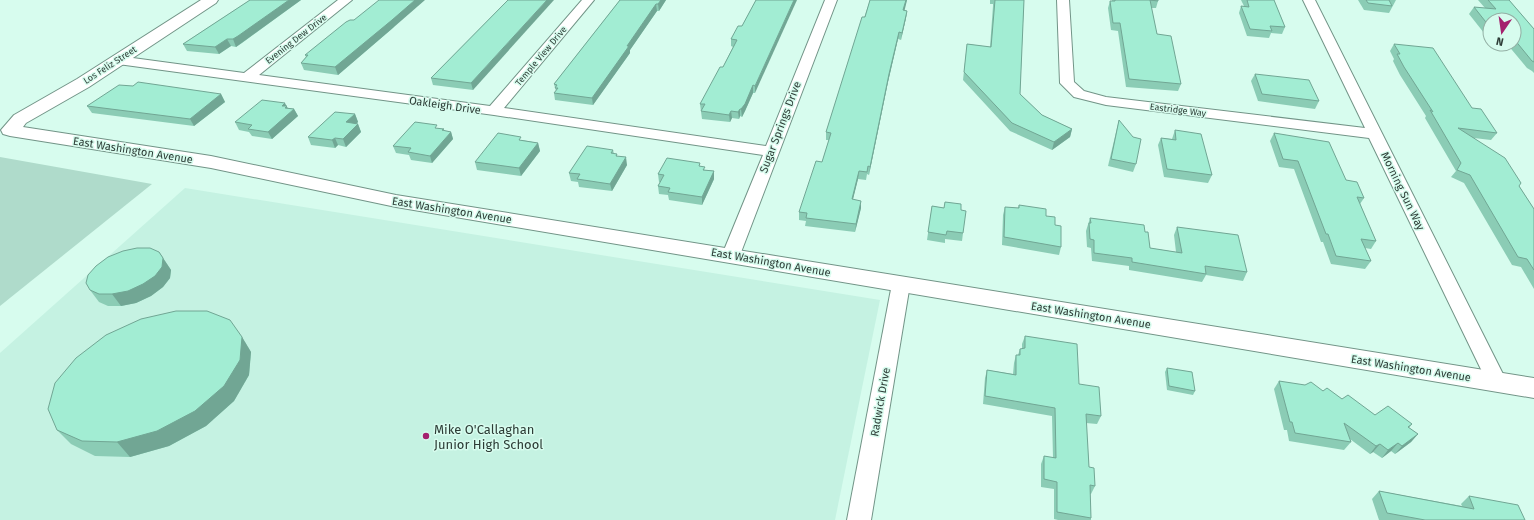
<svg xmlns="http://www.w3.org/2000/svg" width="1534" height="520" font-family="'Fira Sans',sans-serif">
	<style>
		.built { fill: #c5f2e2 }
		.green { fill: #afdbcb }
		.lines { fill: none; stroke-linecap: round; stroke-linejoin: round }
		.minor-casing { stroke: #729487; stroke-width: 2 }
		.tertiary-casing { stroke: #729487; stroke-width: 2 }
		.minor { fill: #fff; fill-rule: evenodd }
		.tertiary { fill: #fff; fill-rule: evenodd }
		.wall { fill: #8bccb5 }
		.shaded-wall { fill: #71a694 }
		.building { fill: #a2edd3; stroke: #71a694 }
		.poi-dot { fill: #a4206e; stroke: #d7fcee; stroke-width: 1.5 }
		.labels { text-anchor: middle; stroke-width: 3; stroke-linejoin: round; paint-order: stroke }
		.far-street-label { font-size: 9px; fill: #2d3c36; stroke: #d7fcee }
		.street-label { font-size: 11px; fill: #2d3c36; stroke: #d7fcee }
		.near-poi-label { font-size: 13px; fill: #2d3c36; stroke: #d7fcee; text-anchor: start }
	</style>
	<rect width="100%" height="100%" fill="#d7fcee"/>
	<!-- built -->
	<polygon class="built" points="185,188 880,300 835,520 0,520 0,353"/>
	<!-- green -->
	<polygon class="green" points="0,157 152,184 0,306"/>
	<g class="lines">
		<defs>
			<g id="minor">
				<polygon points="338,0 352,0 259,75 490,106 582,0 594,0 504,108 766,146 825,0 837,0 740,255 737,259 731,261 725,259 722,255 763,155 494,115 118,64 113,63 111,60 113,57 118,56 244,73"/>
				<polygon points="1057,0 1069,0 1074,82 1084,91 1106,97 1365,128 1303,0 1315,0 1507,382 1504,388 1497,390 1490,388 1369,138 1106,105 1074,97 1060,83"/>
				<polygon points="901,277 908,279 910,284 871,520 847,520 892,284 894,279"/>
			</g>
			<polygon id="tertiary" points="201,0 218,0 216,3 89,87 26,123 23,127 211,156 396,195 1534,378 1534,398 396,207 211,168 10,136 3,134 1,130 14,115 77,79"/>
		</defs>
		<!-- minor casing -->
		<use href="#minor" class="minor-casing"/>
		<!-- tertiary casing -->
		<use href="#tertiary" class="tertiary-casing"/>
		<!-- minor -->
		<use href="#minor" class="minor"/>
		<!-- tertiary -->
		<use href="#tertiary" class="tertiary"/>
	</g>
	<!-- wall -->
	<g class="wall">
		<polygon points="250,0 301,0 242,43 236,47 231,46 219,54 187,51 183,44"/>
		<polygon points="508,0 473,90 433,85 431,78"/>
		<polygon points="620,0 666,0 659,11 657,11 630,50 630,53 593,105 555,100 554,93 556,91 554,84"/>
		<polygon points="756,0 755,93 753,93 745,111 742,117 740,116 739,119 732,118 730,122 702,119 700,104 723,67 733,47 731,46 731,39 742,26"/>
		<polygon points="870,0 907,0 904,10 907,11 906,18 901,40 898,39 888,82 869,175 867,174 866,180 858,179 853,199 861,208 855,232 805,226 806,221 799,220 799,212 822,162 829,140 826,140 826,132"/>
		<polygon points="990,0 1024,0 1020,94 1042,115 1072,129 1070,137 1052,150 1010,131 963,80 967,44 990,47 993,6 993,4 990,4"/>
		<polygon points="1112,0 1158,0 1158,1 1156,8 1151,8 1157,34 1181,84 1178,91 1126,87 1118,31 1111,30 1108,8 1110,1 1112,1"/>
		<polygon points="1241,0 1274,0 1285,27 1282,34 1271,33 1269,38 1247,36 1239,13 1241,6 1244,6"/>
		<polygon points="1358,0 1396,0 1389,13 1364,10"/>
		<polygon points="1478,0 1509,0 1534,29 1534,73 1532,71 1527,68 1507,44 1514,44 1514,20 1490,20 1490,33 1484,33 1469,14 1474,7 1485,8"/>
		<polygon points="394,27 338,75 304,70 301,63 306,57 305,55"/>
		<polygon points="1394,44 1472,108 1497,133 1491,140 1474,138 1519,186 1534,209 1534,289 1521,267 1512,265 1464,183 1451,177 1456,171 1425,118 1426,116 1400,75 1393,61 1394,59 1390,51"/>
		<polygon points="1255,74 1319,101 1315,109 1258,101 1251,81"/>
		<polygon points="221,94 225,102 194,126 92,113 87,106"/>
		<polygon points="286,106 288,108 294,109 298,116 272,139 252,136 249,132 239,130 235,122"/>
		<polygon points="355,114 358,122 356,124 358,124 361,132 346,147 338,145 335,148 311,145 308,137"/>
		<polygon points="1119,120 1136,164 1133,172 1108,166 1117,128"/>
		<polygon points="438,128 444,131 451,132 453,139 432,163 411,160 409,155 396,153 393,146"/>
		<polygon points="1175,130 1212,175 1208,183 1164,177 1158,145 1161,138 1172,139"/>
		<polygon points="1274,133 1346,180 1364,198 1360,204 1376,241 1371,249 1365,248 1371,261 1365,269 1331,264 1323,242 1321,242 1294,169 1279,167 1270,141"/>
		<polygon points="522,140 538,143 540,151 521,176 477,170 475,162"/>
		<polygon points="613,150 614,154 617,154 617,156 627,165 612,191 579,187 578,182 571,181 569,173"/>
		<polygon points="700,166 705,170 714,171 714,179 702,205 669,200 668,195 659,194 658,186 660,182 659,182 658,174"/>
		<polygon points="945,202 961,210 963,233 962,241 945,239 945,243 927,240 932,206 944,208"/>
		<polygon points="1019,205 1046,216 1055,225 1061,247 1059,255 1002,245 1003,215 1005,207 1018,208"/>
		<polygon points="1090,218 1145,232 1150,248 1176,252 1174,235 1177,227 1247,272 1243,281 1206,275 1202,282 1129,270 1129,266 1092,261 1091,248 1087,247 1086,231"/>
		<polygon points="159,252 171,270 170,278 163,287 151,296 136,303 121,306 108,306 99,302 90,290"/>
		<polygon points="1025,336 1079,384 1101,416 1097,424 1086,423 1089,467 1095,486 1091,494 1090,494 1091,518 1091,520 1058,520 1054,519 1054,489 1041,487 1041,464 1044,456 1053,458 1052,416 983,404 985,378 987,370 1013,374 1014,363 1016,355 1018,355 1020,349 1022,349 1022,344"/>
		<polygon points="242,337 251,352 249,375 234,401 206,426 169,446 130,457 95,456 71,444 57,430"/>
		<polygon points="1167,368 1195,391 1193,395 1167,390 1165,372"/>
		<polygon points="1279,381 1323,391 1342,399 1375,415 1412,424 1409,428 1418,434 1411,442 1395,454 1391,451 1382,458 1373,452 1370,454 1350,439 1351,442 1344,450 1289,441 1287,430 1284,430 1274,389"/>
		<polygon points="1379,491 1462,506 1461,504 1469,496 1525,520 1379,520 1372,499"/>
	</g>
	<!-- shaded-wall -->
	<g class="shaded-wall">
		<polygon points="289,0 301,0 236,47 233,39"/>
		<polygon points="415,0 425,0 394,27 338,75 335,67"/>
		<polygon points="547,0 554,0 473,90 471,83"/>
		<polygon points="661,0 666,0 659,11 658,4"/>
		<polygon points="794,0 797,0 755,93 755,86"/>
		<polygon points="906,0 907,0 903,17 903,10"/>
		<polygon points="656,4 657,11 630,50 630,53 593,105 592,98 627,46"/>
		<polygon points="907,11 906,18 901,40 902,33"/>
		<polygon points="899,32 898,39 888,82 869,175 870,167 889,74"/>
		<polygon points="227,39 231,46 219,54 215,47"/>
		<polygon points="753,85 753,93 745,111 742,117 741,109"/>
		<polygon points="221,94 225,102 194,126 190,119"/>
		<polygon points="285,103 290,113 294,109 298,116 272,139 268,132 282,106"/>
		<polygon points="740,109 740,116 739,119 738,112"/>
		<polygon points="731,111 732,118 730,122 729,115"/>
		<polygon points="355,114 358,122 350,130 346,122"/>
		<polygon points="358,124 361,132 346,147 343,139"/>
		<polygon points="1072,129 1070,137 1052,150 1054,142"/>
		<polygon points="451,132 453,139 432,163 430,156"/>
		<polygon points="335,138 338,145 335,148 332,140"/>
		<polygon points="538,143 540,151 521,176 519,168"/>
		<polygon points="626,157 627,165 612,191 610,184"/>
		<polygon points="714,171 714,179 702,205 702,197"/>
		<polygon points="859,171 858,179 851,207 852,199"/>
		<polygon points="861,201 861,208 855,232 856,224"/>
		<polygon points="159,252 171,270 170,278 163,287 151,296 136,303 121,306 112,294"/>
		<polygon points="242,337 251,352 249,375 234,401 206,426 169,446 130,457 117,442"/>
		<polygon points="1418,434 1411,442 1395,454 1402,446"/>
		<polygon points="1398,443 1391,451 1382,458 1388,450"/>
		<polygon points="1380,444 1373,452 1370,454 1376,446"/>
	</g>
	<!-- building -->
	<g class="building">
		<polygon points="250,0 289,0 238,36 233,39 227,39 215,47 183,44"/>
		<polygon points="379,0 415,0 392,20 335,67 301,63 308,55 305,55 346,22 350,20 354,20"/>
		<polygon points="508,0 547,0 471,83 431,78"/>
		<polygon points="620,0 661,0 658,4 656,4 627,46 629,46 592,98 554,93 558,88 555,88 557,85 554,84"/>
		<polygon points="756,0 794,0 755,86 753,85 745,104 741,109 740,109 738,112 731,111 729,115 701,111 705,104 700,104 720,67 723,67 737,40 731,39 738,26 742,26"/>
		<polygon points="870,0 906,0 903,10 907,11 902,33 899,32 889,74 870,167 868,166 867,172 859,171 852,199 861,201 856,224 806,218 807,213 799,212 816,161 822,162 831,133 826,132 862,17 865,17"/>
		<polygon points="995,0 1024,0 1020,94 1042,115 1072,129 1054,142 1012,123 964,72 967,44 991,47"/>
		<polygon points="1115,0 1158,0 1158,1 1150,0 1157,34 1171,36 1181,84 1129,79 1120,23 1113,23 1110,1 1115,1"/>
		<polygon points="1247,0 1274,0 1285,27 1270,26 1272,31 1250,29 1241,6 1249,7"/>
		<polygon points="1366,0 1389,0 1392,6 1368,3"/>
		<polygon points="1488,0 1509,0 1534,29 1534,62 1532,61 1514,39 1514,20 1490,20 1490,26 1489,26 1474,7 1496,9"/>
		<polygon points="1394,44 1433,48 1472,108 1481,109 1497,133 1458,128 1505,158 1521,183 1519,186 1534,209 1534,270 1527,259 1518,257 1470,175 1457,170 1461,163 1430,110 1433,112 1404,67 1397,54 1400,54"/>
		<polygon points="1255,74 1309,80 1319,101 1262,94"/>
		<polygon points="138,82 221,94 190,119 87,106 119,85 133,86"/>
		<polygon points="262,100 285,103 282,106 287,106 285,108 294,109 268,132 248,129 252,125 235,122"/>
		<polygon points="335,112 355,114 346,122 358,124 343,139 335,138 332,140 308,137"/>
		<polygon points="1119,120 1133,137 1141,139 1136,164 1111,159"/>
		<polygon points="415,122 437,125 435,128 444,129 442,130 451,132 430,156 408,152 411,148 393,146"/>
		<polygon points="1175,130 1201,134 1212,175 1167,169 1161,138 1176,140"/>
		<polygon points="498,133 521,137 519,140 538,143 519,168 475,162"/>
		<polygon points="1274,133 1329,142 1346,180 1357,182 1364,198 1357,197 1376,241 1361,239 1371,261 1336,256 1328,234 1326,234 1298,161 1283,159"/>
		<polygon points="587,146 613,150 611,153 617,154 616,156 626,157 610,184 577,179 580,174 569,173"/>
		<polygon points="667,158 700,163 699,166 705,167 703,170 714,171 702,197 668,192 670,188 658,186 664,175 658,174"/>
		<polygon points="945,202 961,204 961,210 966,211 963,233 947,231 946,235 928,232 932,206 944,208"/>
		<polygon points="1019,205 1046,209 1046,216 1055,217 1055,225 1061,226 1061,247 1004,237 1005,207 1019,208"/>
		<polygon points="1090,218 1144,225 1145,232 1148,232 1150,248 1182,253 1177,227 1238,235 1247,272 1205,266 1206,274 1132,262 1132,258 1094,253 1094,240 1090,239 1089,223 1091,223"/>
		<polygon points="137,248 150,248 159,252 163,258 162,267 155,276 143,284 128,291 112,294 99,294 90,290 86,283 88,275 96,266 108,257 123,251"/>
		<polygon points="176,311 207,311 230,320 242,337 240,360 224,386 195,411 157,431 117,442 82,441 57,430 48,409 55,383 76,358 106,335 141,319"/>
		<polygon points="1025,336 1077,344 1079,384 1099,387 1101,416 1086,414 1089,467 1094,468 1095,486 1090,485 1091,518 1057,512 1057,482 1044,479 1044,456 1056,458 1055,408 985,396 987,370 1016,375 1016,355 1020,355 1020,349 1025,348"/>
		<polygon points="1167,368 1192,372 1195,391 1169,386"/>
		<polygon points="1279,381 1305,385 1311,382 1323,391 1327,388 1342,399 1348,395 1375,415 1388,406 1412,424 1408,427 1418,434 1402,446 1398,443 1388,450 1380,444 1376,446 1344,423 1351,442 1295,433 1292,422 1290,422"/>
		<polygon points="1379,491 1474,509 1469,496 1518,505 1525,520 1425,520 1387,513"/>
	</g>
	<!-- markers -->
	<circle class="poi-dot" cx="426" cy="436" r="4"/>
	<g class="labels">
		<!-- far-street labels -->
		<g class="far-street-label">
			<text transform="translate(296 39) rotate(-38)" y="3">Evening Dew Drive</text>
			<text transform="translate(541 56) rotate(-50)" y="3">Temple View Drive</text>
			<text transform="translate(110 65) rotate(-33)" y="3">Los Feliz Street</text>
			<text transform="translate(1178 110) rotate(7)" y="3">Eastridge Way</text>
		</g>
		<!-- street labels -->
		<g class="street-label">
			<text transform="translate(445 105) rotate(8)" y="4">Oakleigh Drive</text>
			<text transform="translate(780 127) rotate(-69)" y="4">Sugar Springs Drive</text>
			<text transform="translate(133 150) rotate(9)" y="4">East Washington Avenue</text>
			<text transform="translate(1403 191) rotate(64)" y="4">Morning Sun Way</text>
			<text transform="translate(452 210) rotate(9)" y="4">East Washington Avenue</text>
			<text transform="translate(771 262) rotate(10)" y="4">East Washington Avenue</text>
			<text transform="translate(1091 315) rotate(9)" y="4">East Washington Avenue</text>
			<text transform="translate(1411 368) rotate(9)" y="4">East Washington Avenue</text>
			<text transform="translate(880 402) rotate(-80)" y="4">Radwick Drive</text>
		</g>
		<!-- near-poi labels -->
		<g class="near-poi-label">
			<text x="434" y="434">Mike O'Callaghan<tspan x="434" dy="15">Junior High School</tspan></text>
		</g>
	</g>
	<!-- north arrow -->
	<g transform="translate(1502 32) rotate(193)"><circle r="19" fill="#d7fcee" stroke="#93afa4"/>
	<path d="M0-3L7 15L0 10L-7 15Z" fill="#a4206e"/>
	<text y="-6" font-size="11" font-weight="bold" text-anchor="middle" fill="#2d3c36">N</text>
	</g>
</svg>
